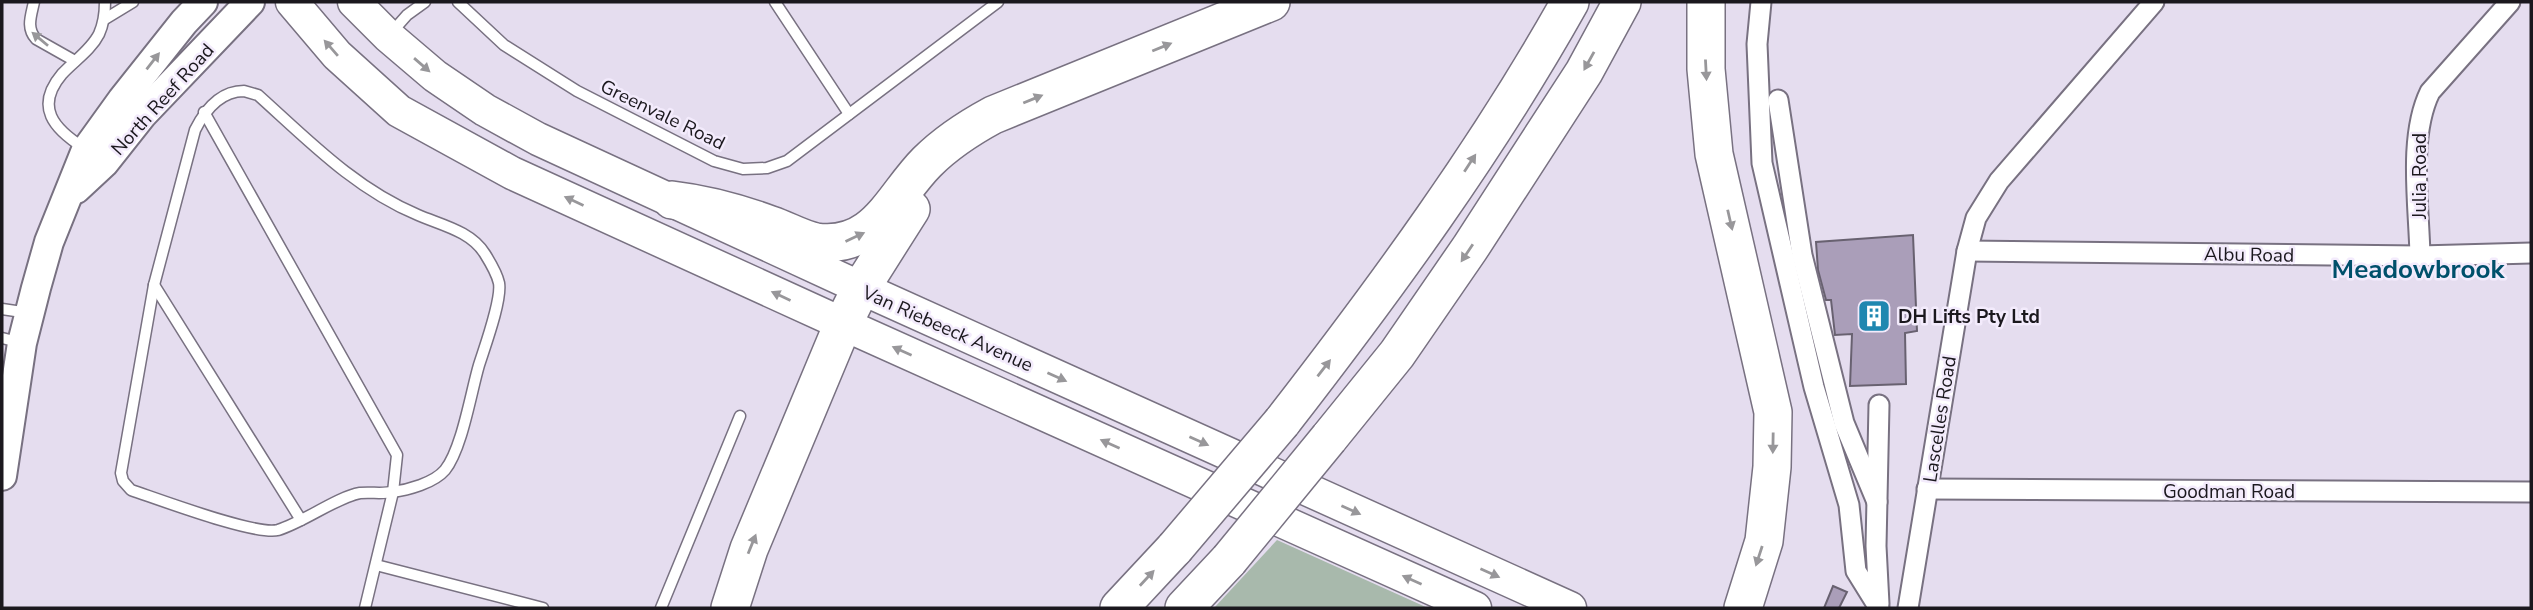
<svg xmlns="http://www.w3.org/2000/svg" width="2533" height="610" font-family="'Nunito Sans',sans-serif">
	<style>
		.green { fill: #a8b9ac }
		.building { fill: #aa9eb9; stroke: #686170; stroke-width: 2 }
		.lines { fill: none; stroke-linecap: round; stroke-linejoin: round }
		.lane-casing { stroke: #787181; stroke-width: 13 }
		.street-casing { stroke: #787181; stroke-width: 23 }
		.secondary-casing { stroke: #787181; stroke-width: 32 }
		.primary-casing { stroke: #787181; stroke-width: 35 }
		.highway-casing { stroke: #787181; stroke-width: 40 }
		.lane { stroke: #fff; stroke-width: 10 }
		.street { stroke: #fff; stroke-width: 19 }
		.secondary { stroke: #fff; stroke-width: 28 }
		.primary { stroke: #fff; stroke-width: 32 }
		.highway { stroke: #fff; stroke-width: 37 }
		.highway-bridge-casing { stroke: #787181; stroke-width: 40; stroke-linecap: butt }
		.highway-bridge { stroke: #fff; stroke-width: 37 }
		.oneway { fill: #98979a }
		.labels { text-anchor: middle; stroke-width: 5; stroke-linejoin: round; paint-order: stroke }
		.street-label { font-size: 19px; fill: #1b181e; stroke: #f3ebfc }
		.poi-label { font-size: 19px; font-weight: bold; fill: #1b181e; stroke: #f3ebfc; text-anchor: start }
		.district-label { font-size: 26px; font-weight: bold; fill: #00506b; stroke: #f3ebfc }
	</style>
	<rect width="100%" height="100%" fill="#e5ddef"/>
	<!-- green -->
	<polygon class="green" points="1277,540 1428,608 1214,608"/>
	<!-- building -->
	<g class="building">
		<polygon points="1913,235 1917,331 1905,333 1906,384 1850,386 1852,334 1835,335 1831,300 1826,300 1818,270 1816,242"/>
		<polygon points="1833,586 1847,592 1839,608 1824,608"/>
	</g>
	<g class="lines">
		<defs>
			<g id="lane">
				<path d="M34 2C31 16 26 28 36 39L75 61"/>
				<polyline points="458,2 504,45 577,91 714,161 743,169 767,168 787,161 998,2"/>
				<polyline points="775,2 849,114"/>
				<polyline points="105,19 133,2"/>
				<polyline points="392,32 407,15 425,2"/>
				<path d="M244 91 258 95C307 139 355 189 418 215 441 225 471 231 485 254 490 262 497 274 499 283 502 300 485 346 479 365 471 392 462 449 445 470 434 483 408 490 392 492 382 494 371 492 360 493 337 497 304 522 278 530 256 536 158 499 131 490L123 481 121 473 154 285 195 130C205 110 220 91 244 91Z"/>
				<polyline points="204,112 397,455 393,492 365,608"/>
				<path d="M84 148C54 129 34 107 62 74 74 61 91 50 99 34 104 23 105 14 105 2"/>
				<polyline points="154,285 301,520"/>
				<polyline points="2,309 29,313"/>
				<polyline points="2,338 18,342"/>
				<polyline points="376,565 543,608"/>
				<polyline points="661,608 740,416"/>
			</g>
			<g id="street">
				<polyline points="1761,2 1757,44 1762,163 1814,387 1849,505 1856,571 1879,608"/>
				<polyline points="1778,100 1802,255 1844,423 1877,502"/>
				<polyline points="1967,251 2420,256 2531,253"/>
				<path d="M2420 256C2419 205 2408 137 2430 92L2510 2"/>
				<polyline points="1879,405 1876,546 1879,604"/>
				<polyline points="1927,489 2531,492"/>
				<polyline points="1908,608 1967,251 1976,218 1999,181 2154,2"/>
			</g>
			<g id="secondary">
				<polyline points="76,189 104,163 142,115 250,2"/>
				<polyline points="2,476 22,343 36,288 49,242 86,150 122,100 184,22 203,2"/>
			</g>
			<g id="primary">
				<polyline points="292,2 337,55 399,111 512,173 843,324 1475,608"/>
				<polyline points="354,2 388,36 435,76 485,110 538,139 861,288 1570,608"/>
			</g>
			<g id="highway">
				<polyline points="1706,2 1706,69 1714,154 1773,412 1772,467 1764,541 1743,608"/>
				<path d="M672 200C706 204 739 213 771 225 786 230 801 239 816 242 876 250 892 197 927 162 946 143 969 128 993 115L1271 2"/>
				<path d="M1282 422C1386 288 1487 150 1570 2"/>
				<polyline points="1329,438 1397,354 1470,248 1584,72 1622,2"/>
				<polyline points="730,608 749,549 843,324 861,288 911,209"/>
				<polyline points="1119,608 1175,548"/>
				<polyline points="1184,608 1229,560"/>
			</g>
		</defs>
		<!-- lane casing -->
		<use href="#lane" class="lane-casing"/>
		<!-- street casing -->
		<use href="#street" class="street-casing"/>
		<!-- secondary casing -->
		<use href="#secondary" class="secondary-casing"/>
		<!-- primary casing -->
		<use href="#primary" class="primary-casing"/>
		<!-- highway casing -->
		<use href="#highway" class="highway-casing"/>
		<!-- lane -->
		<use href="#lane" class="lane"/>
		<!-- street -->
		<use href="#street" class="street"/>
		<!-- secondary -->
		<use href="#secondary" class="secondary"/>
		<!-- primary -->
		<use href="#primary" class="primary"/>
		<!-- highway -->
		<use href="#highway" class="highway"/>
		<defs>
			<g id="highway-bridge">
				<polyline points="1175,548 1282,422"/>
				<polyline points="1229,560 1329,438"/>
			</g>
		</defs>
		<!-- highway-bridge casing -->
		<use href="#highway-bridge" class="highway-bridge-casing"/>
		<!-- highway-bridge -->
		<use href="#highway-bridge" class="highway-bridge"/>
	</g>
	<!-- one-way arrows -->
	<defs><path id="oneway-solid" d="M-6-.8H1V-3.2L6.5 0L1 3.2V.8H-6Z" transform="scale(1.75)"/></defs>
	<g class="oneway">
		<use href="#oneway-solid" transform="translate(40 39) rotate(-140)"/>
		<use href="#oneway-solid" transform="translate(1162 47) rotate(-22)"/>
		<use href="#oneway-solid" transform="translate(331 48) rotate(-131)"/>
		<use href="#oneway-solid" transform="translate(153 61) rotate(-52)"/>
		<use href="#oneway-solid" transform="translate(1589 61) rotate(119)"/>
		<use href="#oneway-solid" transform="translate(422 65) rotate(41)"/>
		<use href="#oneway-solid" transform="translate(1706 70) rotate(87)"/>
		<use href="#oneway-solid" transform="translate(1033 99) rotate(-22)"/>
		<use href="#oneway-solid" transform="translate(1470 163) rotate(-57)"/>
		<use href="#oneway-solid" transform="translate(574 201) rotate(-155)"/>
		<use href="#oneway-solid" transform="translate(1730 220) rotate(77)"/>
		<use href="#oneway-solid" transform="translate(855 237) rotate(-25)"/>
		<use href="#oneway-solid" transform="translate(1467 253) rotate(124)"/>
		<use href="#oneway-solid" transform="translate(781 296) rotate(-155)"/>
		<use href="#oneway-solid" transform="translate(902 351) rotate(-156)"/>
		<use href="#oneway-solid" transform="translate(1324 368) rotate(-52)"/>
		<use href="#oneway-solid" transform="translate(1057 377) rotate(24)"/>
		<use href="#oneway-solid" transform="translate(1199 441) rotate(24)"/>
		<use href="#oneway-solid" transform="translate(1773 443) rotate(91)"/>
		<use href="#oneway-solid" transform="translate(1110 444) rotate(-156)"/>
		<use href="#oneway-solid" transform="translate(1351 510) rotate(24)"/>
		<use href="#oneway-solid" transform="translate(752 544) rotate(-68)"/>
		<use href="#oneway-solid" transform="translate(1759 556) rotate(108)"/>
		<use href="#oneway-solid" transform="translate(1490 573) rotate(24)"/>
		<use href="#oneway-solid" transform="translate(1147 578) rotate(-47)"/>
		<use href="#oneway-solid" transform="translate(1412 580) rotate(-156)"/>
	</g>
	<!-- icons -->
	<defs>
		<symbol id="building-square" viewBox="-11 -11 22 22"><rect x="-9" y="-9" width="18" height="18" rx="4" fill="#1f87b0" stroke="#f3ebfc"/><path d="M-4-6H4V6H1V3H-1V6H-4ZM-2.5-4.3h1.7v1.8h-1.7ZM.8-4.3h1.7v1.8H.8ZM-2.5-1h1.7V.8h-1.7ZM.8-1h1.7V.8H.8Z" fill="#fff"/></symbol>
	</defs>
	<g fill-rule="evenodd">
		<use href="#building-square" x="1855" y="297" width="38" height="38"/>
	</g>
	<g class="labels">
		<!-- street labels -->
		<g class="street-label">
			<text transform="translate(162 99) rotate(-48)" y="7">North Reef Road</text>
			<text transform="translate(663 114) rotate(26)" y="7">Greenvale Road</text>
			<text transform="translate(2419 176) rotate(-90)" y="7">Julia Road</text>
			<text transform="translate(2249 254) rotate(1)" y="7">Albu Road</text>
			<text transform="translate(948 328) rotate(24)" y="7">Van Riebeeck Avenue</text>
			<text transform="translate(1939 419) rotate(-81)" y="7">Lascelles Road</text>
			<text x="2229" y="498">Goodman Road</text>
		</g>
		<!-- poi labels -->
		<g class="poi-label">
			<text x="1898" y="323">DH Lifts Pty Ltd</text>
		</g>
		<!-- district labels -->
		<g class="district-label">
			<text x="2418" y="278">Meadowbrook</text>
		</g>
	</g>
	<!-- border -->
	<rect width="2533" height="610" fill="none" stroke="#1b181e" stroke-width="7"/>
</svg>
